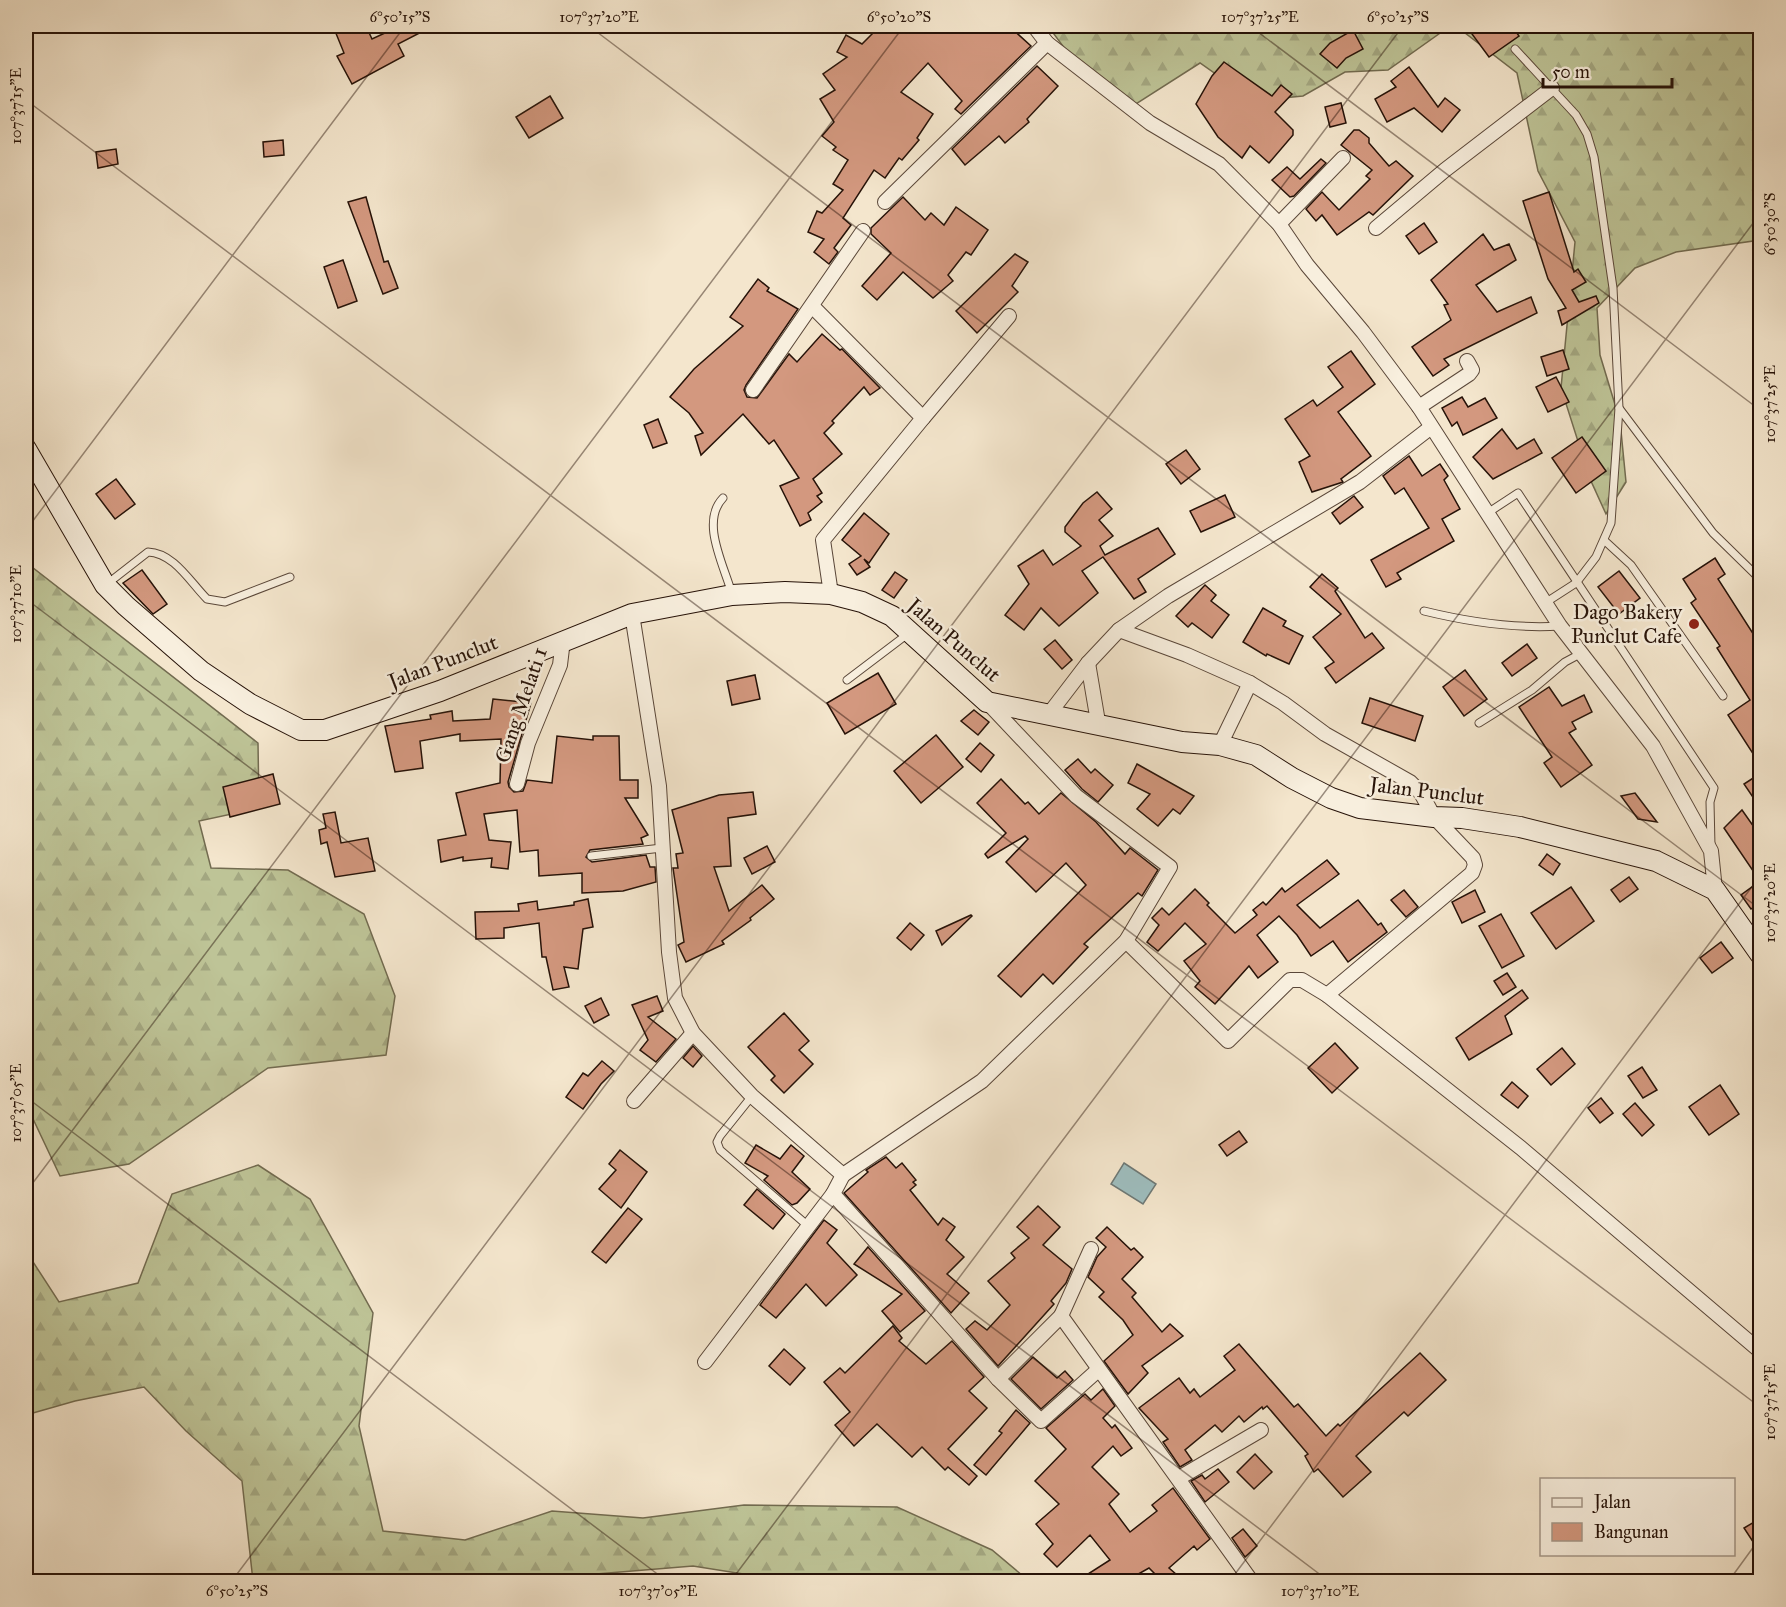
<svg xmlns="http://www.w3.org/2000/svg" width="1786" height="1607" font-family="'IM FELL Great Primer',serif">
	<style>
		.forest { fill: url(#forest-firs); stroke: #726b50; stroke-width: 1.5 }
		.water { fill: #9ebebf; stroke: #6e7976; stroke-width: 1.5 }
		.building { fill: #d3987f; stroke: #261208; stroke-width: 1.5 }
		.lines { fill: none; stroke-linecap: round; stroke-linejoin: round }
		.service-casing { stroke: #5a4739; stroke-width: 9 }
		.minor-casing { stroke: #5a4739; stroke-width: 16 }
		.secondary-casing { stroke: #261208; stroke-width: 22 }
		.service { stroke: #f8efde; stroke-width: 7 }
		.minor { stroke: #f8efde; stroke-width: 14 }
		.secondary { stroke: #f8efde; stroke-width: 20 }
		.ticks { fill: none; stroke: #261208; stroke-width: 1.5; stroke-opacity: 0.45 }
		.poi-dot { fill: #8f2418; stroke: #f8efde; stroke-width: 2 }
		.labels { text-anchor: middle; stroke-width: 5; stroke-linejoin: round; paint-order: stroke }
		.poi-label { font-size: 21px; fill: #261208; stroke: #f8efde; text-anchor: end }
		.street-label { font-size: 21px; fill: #261208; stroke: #f8efde }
		.neatline { fill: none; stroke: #261208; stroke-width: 2 }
		.ticks-label { font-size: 15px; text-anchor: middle; fill: #261208 }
	</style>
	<defs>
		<pattern id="forest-firs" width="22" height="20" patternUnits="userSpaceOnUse" patternTransform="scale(1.5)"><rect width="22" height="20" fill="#bec497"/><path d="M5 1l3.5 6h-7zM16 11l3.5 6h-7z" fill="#a3a781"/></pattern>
	</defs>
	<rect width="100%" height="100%" fill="#f4e6cd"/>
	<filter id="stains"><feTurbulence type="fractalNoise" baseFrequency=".00333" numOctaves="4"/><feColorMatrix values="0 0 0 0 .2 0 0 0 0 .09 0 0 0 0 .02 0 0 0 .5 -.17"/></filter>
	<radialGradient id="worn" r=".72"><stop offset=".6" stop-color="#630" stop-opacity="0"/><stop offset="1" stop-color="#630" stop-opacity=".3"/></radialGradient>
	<!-- forest -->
	<g class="forest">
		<polygon points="1048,26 1450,26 1388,70 1345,72 1303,96 1254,101 1200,63 1136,104 1085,76"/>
		<polygon points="1456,26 1760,26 1760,240 1676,252 1635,268 1597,308 1600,355 1620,421 1626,482 1606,514 1590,479 1561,388 1575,242 1538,171 1517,73"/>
		<polygon points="26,549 32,567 258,743 259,808 199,821 211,868 288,870 364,914 395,996 386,1055 268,1068 129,1164 60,1176 26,1104"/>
		<polygon points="258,1165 310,1199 373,1313 359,1426 383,1531 465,1540 552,1511 643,1518 744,1505 897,1507 992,1550 1029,1581 787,1581 693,1566 500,1582 253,1581 242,1481 186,1431 144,1387 75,1401 26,1415 26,1251 59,1302 138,1283 172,1194"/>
	</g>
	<!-- water -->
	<polygon class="water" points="1124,1163 1156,1184 1143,1204 1111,1184"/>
	<!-- building -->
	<g class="building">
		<polygon points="333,26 366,26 372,39 400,26 433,26 398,44 404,56 352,84 337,56 344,53"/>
		<polygon points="880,26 1009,26 1031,46 961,114 955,109 962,101 928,63 901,92 933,114 917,138 919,140 902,160 899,158 885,178 874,170 843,218 851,225 834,248 838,252 829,264 814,252 824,239 808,232 817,211 822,213 843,190 833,184 848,160 833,150 836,147 822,136 834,122 820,99 835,90 823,74 847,57 837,52 846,35 862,44"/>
		<polygon points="1484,26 1512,26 1519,36 1489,57 1472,34"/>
		<polygon points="1353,30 1363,49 1346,58 1337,68 1320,54 1330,43"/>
		<polygon points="1224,62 1272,96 1281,85 1292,94 1275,112 1293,130 1293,135 1269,163 1250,146 1242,158 1218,137 1196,104 1212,76"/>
		<polygon points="1037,66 1058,86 1027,119 1029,122 1005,143 999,136 965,165 952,149"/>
		<polygon points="1409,67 1438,107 1445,98 1460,110 1442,132 1414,108 1387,122 1375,99 1396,87 1391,81"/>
		<polygon points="550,96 563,118 529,138 516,117"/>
		<polygon points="1341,103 1346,123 1330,127 1325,107"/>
		<polygon points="1354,130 1359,130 1369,138 1369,143 1389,166 1396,161 1413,176 1373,215 1369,212 1337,235 1322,215 1316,221 1306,209 1322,192 1339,210 1370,179 1366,176 1372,170 1341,145"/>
		<polygon points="283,140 284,155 264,157 263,142"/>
		<polygon points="116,149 118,164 98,168 96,152"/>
		<polygon points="1321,159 1326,163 1294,196 1290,197 1272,180 1287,167 1300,179"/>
		<polygon points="1549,192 1574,272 1578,269 1586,282 1572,290 1579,302 1596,296 1599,303 1562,325 1558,311 1566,308 1548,279 1523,201"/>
		<polygon points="366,197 384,262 388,261 398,288 383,294 348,202"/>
		<polygon points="903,197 925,220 931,213 944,225 956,207 988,230 971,255 966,252 948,275 953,281 933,298 903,272 877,300 862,286 891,253 871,234 871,228"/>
		<polygon points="1424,223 1437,242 1419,254 1406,236"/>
		<polygon points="1483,234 1494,250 1509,244 1516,260 1476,285 1497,312 1531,297 1537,313 1444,359 1449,365 1433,376 1412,347 1451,320 1444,305 1448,304 1431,280"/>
		<polygon points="1015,254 1028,262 1012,286 1018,292 977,333 956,311"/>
		<polygon points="343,260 357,301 338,308 324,267"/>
		<polygon points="758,279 769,288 767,291 798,309 746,385 744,390 747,397 757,398 789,354 797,362 822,334 840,350 842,349 880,388 870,395 864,387 832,421 834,423 824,433 842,454 813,479 822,493 817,496 822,502 808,513 811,520 800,526 780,486 799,478 774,440 769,444 743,414 701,455 695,436 703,433 689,413 670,397 694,369 743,326 730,317"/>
		<polygon points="1563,350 1569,369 1547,376 1541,357"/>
		<polygon points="1351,351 1375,384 1338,412 1371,456 1341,479 1343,482 1312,492 1299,462 1310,456 1285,419 1313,400 1317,406 1343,387 1328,367"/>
		<polygon points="1556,377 1569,402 1548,412 1536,387"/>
		<polygon points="1462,397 1468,407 1485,398 1497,418 1463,435 1457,422 1452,426 1442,408"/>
		<polygon points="658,419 667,443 653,448 644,425"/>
		<polygon points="1502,429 1517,449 1534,439 1542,453 1493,479 1473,457"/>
		<polygon points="1582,437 1606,471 1576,493 1552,458"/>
		<polygon points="1186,450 1200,469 1181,484 1166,464"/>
		<polygon points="1409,456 1422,476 1440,464 1448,476 1444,480 1460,509 1442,519 1454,541 1397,573 1401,579 1386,587 1371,560 1429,528 1404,488 1395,494 1383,476"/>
		<polygon points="116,479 135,504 115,519 96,494"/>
		<polygon points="1097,492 1112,509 1099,520 1113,536 1100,546 1105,555 1158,528 1175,554 1138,579 1146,592 1134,599 1103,557 1082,571 1098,593 1059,626 1041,608 1024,630 1005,615 1029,584 1018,566 1043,550 1053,565 1081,546 1065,532 1065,527 1083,503"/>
		<polygon points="1225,495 1235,517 1201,532 1190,511"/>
		<polygon points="1354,496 1363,507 1340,524 1332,513"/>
		<polygon points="864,513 889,534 869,563 864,559 870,567 857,575 849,564 861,556 842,540"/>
		<polygon points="1715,558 1725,574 1718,579 1761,646 1761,766 1728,715 1750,700 1717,648 1720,646 1691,603 1696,599 1683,579"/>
		<polygon points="142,570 167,604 153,614 123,583"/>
		<polygon points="1619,571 1640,598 1619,614 1598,587"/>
		<polygon points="895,572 907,580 894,598 882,590"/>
		<polygon points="1322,574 1338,588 1335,591 1365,638 1372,633 1384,648 1336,683 1325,668 1334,662 1313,637 1341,614 1310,587"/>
		<polygon points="1205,585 1216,595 1211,601 1229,615 1212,638 1192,623 1188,627 1176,616"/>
		<polygon points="1263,608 1286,621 1283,626 1303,636 1289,664 1267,654 1266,656 1243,642"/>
		<polygon points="1055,640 1072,660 1062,669 1044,649"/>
		<polygon points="1527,644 1537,658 1512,676 1502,663"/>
		<polygon points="1465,670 1487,699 1464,716 1443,687"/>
		<polygon points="878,673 896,704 845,734 827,703"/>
		<polygon points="755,675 760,699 732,705 727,681"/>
		<polygon points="1549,687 1562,706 1584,695 1592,712 1572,722 1576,729 1569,733 1592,765 1561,787 1544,763 1552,757 1519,707"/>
		<polygon points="1370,698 1423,716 1415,741 1362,723"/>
		<polygon points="493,699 531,703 508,782 509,787 514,792 523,791 527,780 552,783 557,736 593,740 593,736 619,736 620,780 638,780 638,798 625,798 648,835 641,838 643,844 590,850 586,857 592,862 646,855 650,867 655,867 656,882 623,891 582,893 582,873 539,876 538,850 520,852 517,810 484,814 489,840 511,842 508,869 491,867 492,858 463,861 463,857 441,862 438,840 466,835 456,793 500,783 501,739 460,741 460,734 420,741 423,768 395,772 385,726 431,719 430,715 452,711 453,721 490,719"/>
		<polygon points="974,710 989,722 978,735 961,721"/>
		<polygon points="936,735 963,767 921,803 894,771"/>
		<polygon points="980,743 994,755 981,772 966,759"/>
		<polygon points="1078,759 1091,773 1095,769 1113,785 1098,802 1082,789 1065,770"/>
		<polygon points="1137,764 1194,796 1180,814 1173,809 1158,826 1137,809 1150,794 1128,783"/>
		<polygon points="1761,773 1761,809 1744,784"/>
		<polygon points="273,774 280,804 230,817 223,787"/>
		<polygon points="1001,779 1025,804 1028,802 1039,814 1061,793 1096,822 1125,854 1130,848 1158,870 1142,896 1138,893 1084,944 1088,947 1053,984 1043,974 1021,997 998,976 1086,885 1066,863 1036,892 1006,862 1028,839 1025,836 988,858 985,854 1006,833 977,803"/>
		<polygon points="753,792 756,814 728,818 731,866 714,867 729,911 762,885 774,899 750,918 751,920 722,941 724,944 686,962 678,945 684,942 673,868 678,868 676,854 683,853 672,810 719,795"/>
		<polygon points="1635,793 1657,822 1638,819 1621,796"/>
		<polygon points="1742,810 1761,837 1761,902 1751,909 1741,895 1760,881 1724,828"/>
		<polygon points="335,812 341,843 368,838 375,871 335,877 327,842 321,844 319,830 326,828 323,814"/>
		<polygon points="767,846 775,862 752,874 744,858"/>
		<polygon points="1547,854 1560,864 1553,875 1539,865"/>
		<polygon points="1327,860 1339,874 1297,905 1320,928 1358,900 1378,925 1381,923 1387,932 1348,962 1333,941 1311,956 1297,935 1279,916 1257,935 1278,962 1258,978 1249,966 1215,1004 1195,987 1200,981 1184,961 1206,944 1185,923 1158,951 1147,942 1159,925 1152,918 1162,908 1169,915 1195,889 1209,903 1207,905 1235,933 1257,915 1253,910 1263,902 1266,905 1282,888 1285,892"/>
		<polygon points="1629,877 1638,889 1620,902 1611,890"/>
		<polygon points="1571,887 1594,921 1556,949 1531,913"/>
		<polygon points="1404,890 1418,907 1406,917 1391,900"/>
		<polygon points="1475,890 1485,912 1462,923 1452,902"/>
		<polygon points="588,899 593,927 583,929 578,969 564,967 569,987 553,990 546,957 542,957 539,923 504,928 504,938 476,939 475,912 519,911 518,904 537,901 538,910 574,905 574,902"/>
		<polygon points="1501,914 1524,956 1502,968 1479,926"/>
		<polygon points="971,915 972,916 942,945 936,931"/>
		<polygon points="910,923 924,935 911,950 897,938"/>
		<polygon points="1721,942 1733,958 1712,973 1700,958"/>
		<polygon points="1507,973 1516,987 1503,995 1494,981"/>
		<polygon points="1522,990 1528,998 1505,1016 1512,1034 1469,1060 1456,1038"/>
		<polygon points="657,996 663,1011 648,1017 676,1039 656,1062 640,1050 648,1040 632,1005"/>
		<polygon points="601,998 609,1015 594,1023 585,1006"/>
		<polygon points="784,1013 809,1041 799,1050 813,1064 784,1093 771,1080 775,1076 748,1047"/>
		<polygon points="1335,1043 1358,1068 1332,1093 1308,1068"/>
		<polygon points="693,1046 702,1056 693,1067 683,1058"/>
		<polygon points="1562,1048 1575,1064 1551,1085 1537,1069"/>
		<polygon points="602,1061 614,1071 601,1084 583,1109 566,1097 583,1073 588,1076"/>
		<polygon points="1642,1067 1657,1090 1643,1098 1628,1076"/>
		<polygon points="1512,1082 1528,1096 1518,1108 1501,1095"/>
		<polygon points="1720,1085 1739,1114 1709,1135 1689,1107"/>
		<polygon points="1601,1098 1613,1113 1600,1123 1588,1108"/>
		<polygon points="1635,1103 1654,1125 1642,1136 1623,1114"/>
		<polygon points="1239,1131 1247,1142 1227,1156 1219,1145"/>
		<polygon points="756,1145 780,1159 791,1145 804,1156 792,1172 810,1189 797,1203 792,1205 764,1180 768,1176 745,1163"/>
		<polygon points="620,1150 647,1172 621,1208 599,1189 616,1170 609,1164"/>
		<polygon points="886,1157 896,1168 902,1163 916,1180 913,1182 916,1185 910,1190 938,1225 943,1218 955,1227 946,1240 964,1257 947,1274 969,1293 951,1313 844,1193 868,1172 866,1170"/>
		<polygon points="757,1189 785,1214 773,1229 744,1205"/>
		<polygon points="1038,1206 1060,1227 1043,1245 1072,1269 1066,1283 1051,1301 1054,1304 998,1366 966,1329 975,1321 987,1330 1010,1305 988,1281 1015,1258 1011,1253 1029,1238 1017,1227"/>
		<polygon points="628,1208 642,1219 606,1263 592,1252"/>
		<polygon points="824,1220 837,1230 827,1243 857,1275 826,1306 806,1284 776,1318 760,1305"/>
		<polygon points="1107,1227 1131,1250 1134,1248 1143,1257 1122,1279 1136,1293 1132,1297 1162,1332 1170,1324 1183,1336 1142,1366 1148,1373 1128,1394 1104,1361 1133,1335 1123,1320 1099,1297 1104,1292 1088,1277 1097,1257 1106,1247 1096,1238"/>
		<polygon points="868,1247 925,1311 900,1332 882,1311 902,1294 854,1264"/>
		<polygon points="893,1326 902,1338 899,1341 926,1364 952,1341 984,1377 969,1391 987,1408 948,1449 977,1476 969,1485 948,1467 945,1470 922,1447 912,1457 877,1424 854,1446 835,1425 850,1412 824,1382 840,1368 845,1373"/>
		<polygon points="1239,1344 1294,1407 1298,1404 1326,1436 1338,1424 1340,1426 1420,1353 1446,1380 1408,1416 1404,1412 1356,1456 1371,1472 1343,1497 1318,1469 1314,1472 1305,1456 1308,1454 1267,1406 1263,1409 1262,1407 1244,1422 1239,1416 1222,1432 1215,1425 1185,1450 1192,1460 1180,1467 1163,1442 1168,1439 1139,1408 1179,1378 1190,1393 1194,1389 1200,1397 1235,1370 1224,1356"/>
		<polygon points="784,1349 805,1368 790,1385 769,1366"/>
		<polygon points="1033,1357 1057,1378 1065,1371 1073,1380 1041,1409 1011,1379"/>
		<polygon points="1103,1389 1115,1406 1103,1418 1112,1428 1115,1425 1132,1448 1121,1456 1113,1446 1092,1467 1119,1494 1109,1504 1130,1532 1157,1511 1152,1505 1173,1488 1210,1539 1197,1550 1194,1546 1169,1568 1184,1581 1162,1581 1149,1568 1126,1581 1077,1581 1110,1560 1090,1535 1057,1567 1044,1554 1053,1544 1036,1524 1059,1504 1035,1481 1066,1449 1046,1428 1085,1394 1091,1400"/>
		<polygon points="1016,1410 1030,1423 986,1475 974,1465 1002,1433 999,1431"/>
		<polygon points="1255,1454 1272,1472 1254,1489 1237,1472"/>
		<polygon points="1218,1469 1229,1482 1205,1502 1191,1481 1202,1475 1205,1479"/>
		<polygon points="1761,1518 1761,1554 1744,1528"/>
		<polygon points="1243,1529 1257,1546 1245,1557 1232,1538"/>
	</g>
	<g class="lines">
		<defs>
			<g id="service">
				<polyline points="1515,49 1576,115 1587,134 1594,157 1613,288 1619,408 1611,523 1596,557 1576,583 1545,603"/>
				<polyline points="1619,408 1713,533 1760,579"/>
				<path d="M723 498C700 522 724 565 732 594"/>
				<polyline points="1486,514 1518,493 1714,788 1710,802 1711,846"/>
				<polyline points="1605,541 1631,565 1723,696"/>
				<path d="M107 584 148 552C174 553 190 582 207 599L225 602 290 577"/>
				<path d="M1424 611C1469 622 1513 629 1560 626"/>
				<polyline points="847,680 909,633"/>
				<polyline points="1479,723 1532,690 1565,662 1580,654"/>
				<polyline points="591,856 662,848"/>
				<polyline points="752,1096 720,1136 717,1142 720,1150 807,1225"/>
			</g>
			<g id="minor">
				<polyline points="1034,26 1047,43 1150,123 1219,164 1279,224 1307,265 1363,332 1419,407 1560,626 1653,746 1711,851 1715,890"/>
				<polyline points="885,202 1047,43"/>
				<polyline points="1279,224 1343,158"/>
				<polyline points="1376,228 1445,170 1552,88"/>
				<polyline points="813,307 923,418 823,540 831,594"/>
				<polyline points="753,390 863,231"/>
				<polyline points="1419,407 1469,374 1472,370 1467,361"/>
				<polyline points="923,418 1009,316"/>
				<polyline points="632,614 659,786 669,952 675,998 693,1033 752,1096 843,1175 982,1081 1126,941 1170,867 1076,796 987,702"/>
				<polyline points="1119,630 1187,655 1250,683 1283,703 1325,734 1410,782 1421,793 1434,817 1473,858 1475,865 1472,873 1327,995"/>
				<polyline points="1088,663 1098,722"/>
				<polyline points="1049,714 1088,663 1119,630 1168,596 1360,482 1430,428"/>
				<polyline points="1220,745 1250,683"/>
				<polyline points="517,784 528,743 560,665 563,640"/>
				<polyline points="1126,941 1228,1041 1290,980 1302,980 1327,995 1521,1148 1760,1351"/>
				<polyline points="634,1101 693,1033"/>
				<polyline points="843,1175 833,1194 998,1379 1041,1421 1098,1370"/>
				<polyline points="1091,1249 1061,1316 1252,1582"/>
				<polyline points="705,1362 833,1194"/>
				<polyline points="998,1379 1061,1316"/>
				<polyline points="1179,1478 1261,1430"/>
			</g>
			<polyline id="secondary" points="26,449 105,585 126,606 201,671 250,704 301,730 325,730 440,691 632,614 732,595 785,592 831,594 862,602 892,616 987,702 1182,742 1220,745 1256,755 1292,778 1331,798 1360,808 1434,817 1462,818 1520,827 1656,861 1715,890 1760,954"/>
		</defs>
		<!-- service casing -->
		<use href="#service" class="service-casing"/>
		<!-- minor casing -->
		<use href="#minor" class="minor-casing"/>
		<!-- secondary casing -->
		<use href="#secondary" class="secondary-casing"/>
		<!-- service -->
		<use href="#service" class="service"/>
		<!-- minor -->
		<use href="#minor" class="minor"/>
		<!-- secondary -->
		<use href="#secondary" class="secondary"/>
	</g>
	<!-- ticks -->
	<path class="ticks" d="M589 26 1760 909M1250 26 1760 410M26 100 1760 1407M26 530 405 26M26 599 1330 1582M26 1097 668 1582M26 1192 904 26M231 1582 1403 26M730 1582 1760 214M1229 1582 1760 876M1728 1582 1760 1538"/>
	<!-- markers -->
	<circle class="poi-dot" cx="1694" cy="624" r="6"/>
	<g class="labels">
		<!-- poi labels -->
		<g class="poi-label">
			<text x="1682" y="619">Dago Bakery<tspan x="1682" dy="24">Punclut Cafe</tspan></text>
		</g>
		<!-- street labels -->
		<g class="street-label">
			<text transform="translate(954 640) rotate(41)" y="7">Jalan Punclut</text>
			<text transform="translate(443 662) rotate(-21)" y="7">Jalan Punclut</text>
			<text transform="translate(521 705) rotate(-71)" y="7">Gang Melati 1</text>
			<text transform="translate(1427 791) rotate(7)" y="7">Jalan Punclut</text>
		</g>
	</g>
	<!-- margin -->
	<rect width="1786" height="1607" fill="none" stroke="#f4e6cd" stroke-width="66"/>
	<!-- legend -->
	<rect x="1540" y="1478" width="195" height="78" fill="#f8efde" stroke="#a49788" stroke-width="1.5"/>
	<rect x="1552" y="1498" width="30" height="9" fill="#f8efde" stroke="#a49788" stroke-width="1.5"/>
	<text x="1594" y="1508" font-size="18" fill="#261208">Jalan</text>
	<rect x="1552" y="1523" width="30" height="18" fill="#d3987f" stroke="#a49788" stroke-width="1.5"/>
	<text x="1594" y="1538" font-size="18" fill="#261208">Bangunan</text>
	<!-- scale -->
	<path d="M1543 78v9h129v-9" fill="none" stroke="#261208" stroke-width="3"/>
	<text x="1552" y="78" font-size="18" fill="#261208" stroke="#f8efde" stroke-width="4.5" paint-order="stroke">50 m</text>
	<rect x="33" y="33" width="1720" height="1541" class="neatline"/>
	<g class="ticks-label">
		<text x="400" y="22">6°50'15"S</text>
		<text x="599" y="22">107°37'20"E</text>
		<text x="899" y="22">6°50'20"S</text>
		<text x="1260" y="22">107°37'25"E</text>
		<text x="1398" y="22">6°50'25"S</text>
		<text transform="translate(16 106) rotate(-90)" y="5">107°37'15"E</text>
		<text transform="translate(1770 224) rotate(-90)" y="5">6°50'30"S</text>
		<text transform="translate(1770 404) rotate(-90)" y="5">107°37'25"E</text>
		<text transform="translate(16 604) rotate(-90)" y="5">107°37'10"E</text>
		<text transform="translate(1770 903) rotate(-90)" y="5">107°37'20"E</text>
		<text transform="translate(16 1103) rotate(-90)" y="5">107°37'05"E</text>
		<text transform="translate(1770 1402) rotate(-90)" y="5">107°37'15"E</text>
		<text x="237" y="1596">6°50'25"S</text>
		<text x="658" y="1596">107°37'05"E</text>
		<text x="1320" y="1596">107°37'10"E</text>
	</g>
	<rect width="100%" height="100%" filter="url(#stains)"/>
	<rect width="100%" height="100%" fill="url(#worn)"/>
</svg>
